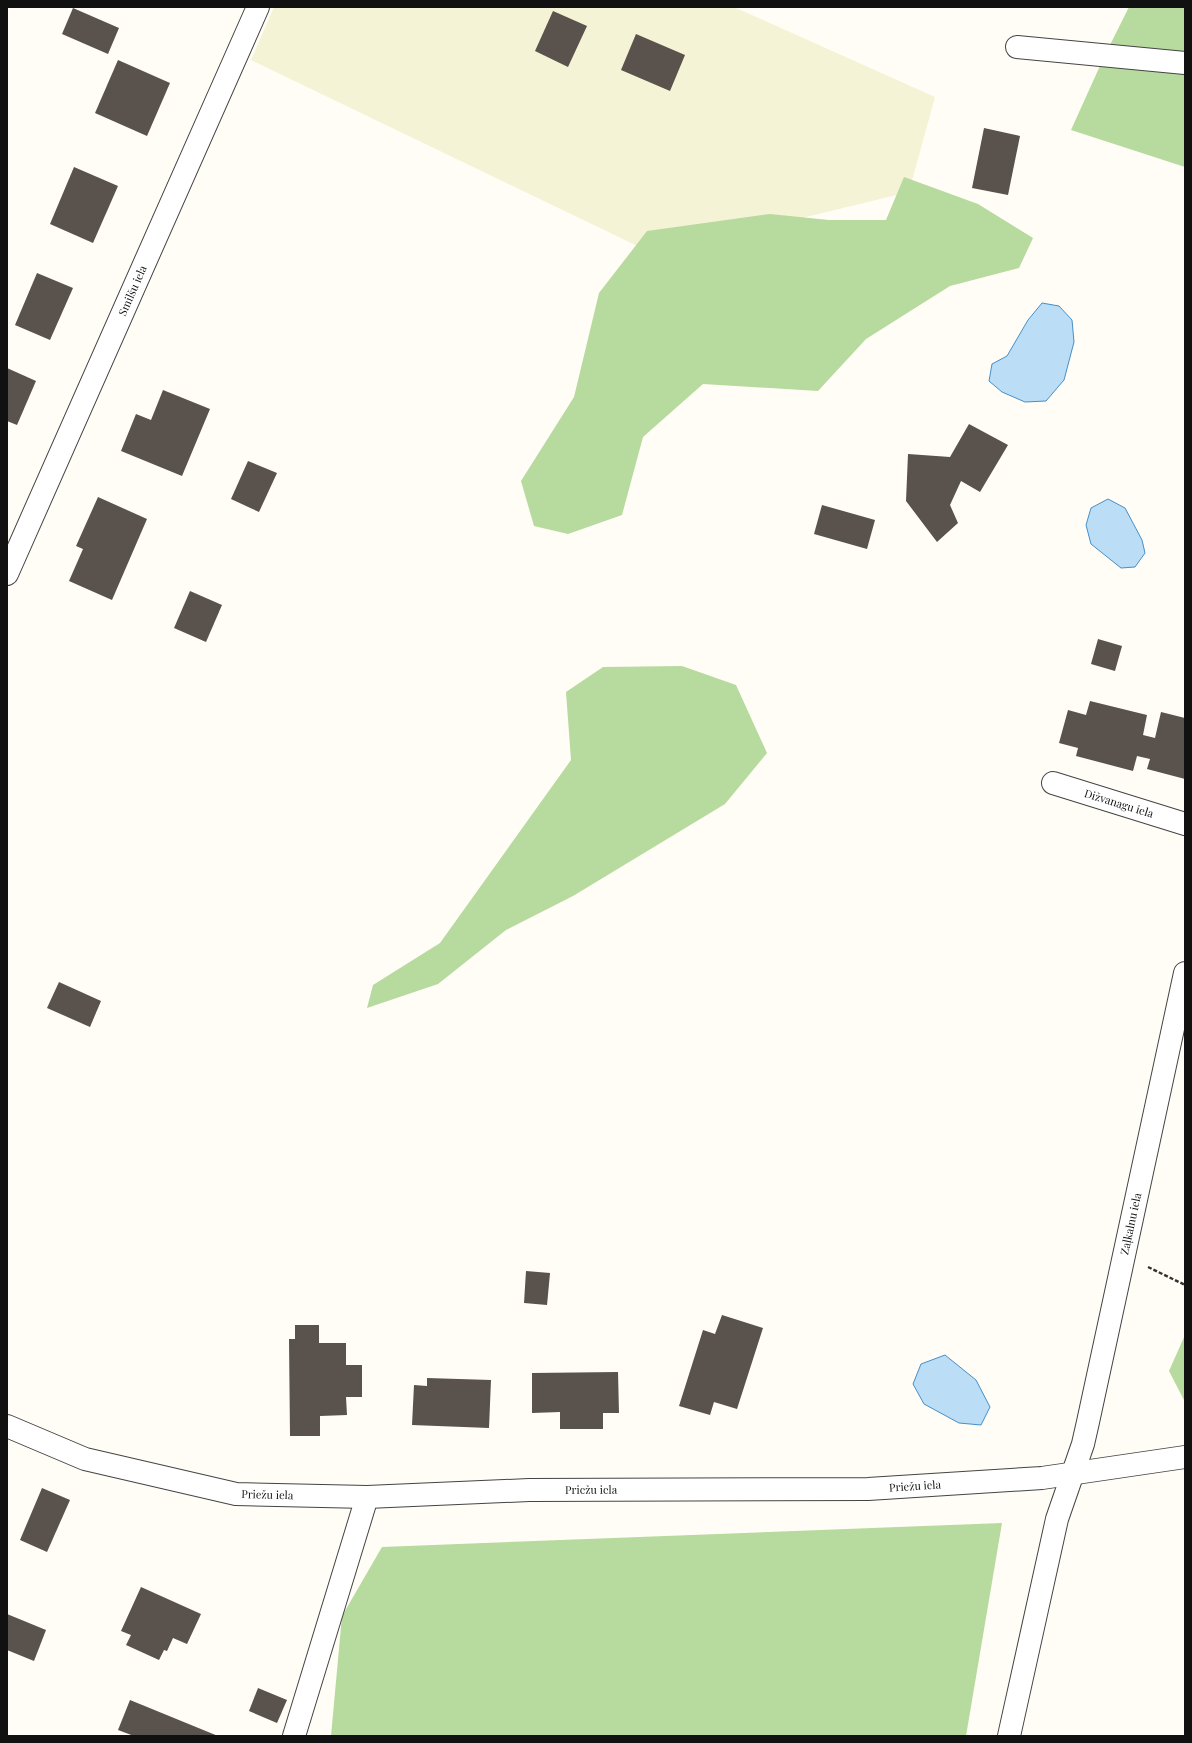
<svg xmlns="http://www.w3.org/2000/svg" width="1192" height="1743" font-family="'Playfair Display',serif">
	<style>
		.farmland { fill: #f5f3d5 }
		.forest { fill: #b7da9e }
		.water { fill: #bbddf5; stroke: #4490ca }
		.building { fill: #59524d }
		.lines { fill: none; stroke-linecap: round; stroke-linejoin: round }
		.minor-casing { stroke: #444; stroke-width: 24 }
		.path { stroke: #333; stroke-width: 2.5; stroke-dasharray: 4 2; stroke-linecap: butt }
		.minor { stroke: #fff; stroke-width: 22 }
		.labels { text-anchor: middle; stroke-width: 4; stroke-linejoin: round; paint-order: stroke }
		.street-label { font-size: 11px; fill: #111; stroke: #fff }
	</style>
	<rect width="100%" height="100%" fill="#fffdf5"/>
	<!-- farmland -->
	<polygon class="farmland" points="274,7 734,7 935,97 909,192 654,254 251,60"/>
	<!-- forest -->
	<g class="forest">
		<polygon points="1129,7 1185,7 1185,167 1071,130 1104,57"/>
		<polygon points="904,177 978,204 1033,238 1019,268 950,286 866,339 818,391 703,384 643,437 622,515 568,534 534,526 521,481 574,397 599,293 647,231 770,214 829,220 886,220"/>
		<polygon points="682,666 736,685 767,753 725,804 573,896 506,930 438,984 367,1008 373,985 440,943 571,760 566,692 603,667"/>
		<polygon points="1185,1335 1185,1402 1169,1371"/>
		<polygon points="1002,1523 966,1736 331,1736 342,1616 382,1547"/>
	</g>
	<!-- water -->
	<g class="water">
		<polygon points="1042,303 1059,306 1072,320 1074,342 1064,380 1046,401 1025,402 1002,392 989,381 992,364 1007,356 1028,320"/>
		<polygon points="1108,499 1125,508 1142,540 1145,553 1135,567 1121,568 1091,544 1086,525 1091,508"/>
		<polygon points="945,1355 976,1380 990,1407 981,1425 959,1423 924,1404 913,1384 921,1364"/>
	</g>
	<!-- building -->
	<g class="building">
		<polygon points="73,8 119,28 108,54 62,34"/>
		<polygon points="553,11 587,26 568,67 535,51"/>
		<polygon points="636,34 685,55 670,91 621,70"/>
		<polygon points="118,60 170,83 147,136 95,113"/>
		<polygon points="984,128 1020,136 1008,195 972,188"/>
		<polygon points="74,167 118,186 93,243 50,224"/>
		<polygon points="37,273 73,288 50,340 15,325"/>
		<polygon points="7,368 36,381 17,425 7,421"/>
		<polygon points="163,390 210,409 182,476 121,451 136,414 151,420"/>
		<polygon points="969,424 1008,445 980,492 961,481 950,505 958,523 937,542 906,501 908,454 950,457"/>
		<polygon points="248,461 277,473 259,512 231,499"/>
		<polygon points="98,497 147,519 112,600 69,581 83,549 76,546"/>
		<polygon points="822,505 875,520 867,549 814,534"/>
		<polygon points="190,591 222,605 206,642 174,628"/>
		<polygon points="1098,639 1122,646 1115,671 1091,664"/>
		<polygon points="1090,701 1147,715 1143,735 1155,738 1161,712 1185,718 1185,779 1147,769 1150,759 1137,756 1133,771 1076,756 1078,748 1059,743 1068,710 1086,715"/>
		<polygon points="59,982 101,1001 90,1027 47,1008"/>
		<polygon points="526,1271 550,1273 547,1305 524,1303"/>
		<polygon points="722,1315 763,1328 737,1409 714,1402 710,1415 679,1406 703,1330 715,1334"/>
		<polygon points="295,1325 319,1325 319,1343 346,1343 346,1365 362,1365 362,1397 346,1397 347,1415 320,1416 320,1436 290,1436 289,1339 295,1339"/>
		<polygon points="618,1372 619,1413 603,1413 603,1429 560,1429 560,1412 532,1413 532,1373"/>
		<polygon points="427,1378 491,1380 489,1428 412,1425 414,1385 427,1386"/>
		<polygon points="42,1488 70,1500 47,1552 20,1540"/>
		<polygon points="141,1587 201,1614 187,1644 173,1638 167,1651 164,1650 159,1660 126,1645 131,1635 121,1631"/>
		<polygon points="7,1614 46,1630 34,1661 7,1650"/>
		<polygon points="258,1688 287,1700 277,1723 249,1711"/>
		<polygon points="130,1700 218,1736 134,1736 118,1730"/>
	</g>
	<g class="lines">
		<defs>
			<g id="minor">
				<polyline points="1017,47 1185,63"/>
				<path id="s1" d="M7 574 258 7"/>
				<path id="s2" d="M1053 783 1185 824"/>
				<path id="s3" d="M7 1426 85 1459 236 1494 367 1497 529 1490 868 1489 1042 1478 1185 1457"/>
				<polyline points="294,1736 367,1497"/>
				<path id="s4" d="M1009 1736 1057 1519 1083 1444 1088 1422 1185 973"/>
			</g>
		</defs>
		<!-- minor casing -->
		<use href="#minor" class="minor-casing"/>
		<!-- path -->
		<polyline class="path" points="1148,1267 1185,1285"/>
		<!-- minor -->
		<use href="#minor" class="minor"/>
	</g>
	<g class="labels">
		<!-- street labels -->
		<g class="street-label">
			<text dy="4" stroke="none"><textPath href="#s1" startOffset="310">Smilšu iela</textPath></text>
			<text dy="4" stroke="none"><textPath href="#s2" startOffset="69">Dižvanagu iela</textPath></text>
			<text dy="4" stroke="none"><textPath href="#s4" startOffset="527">Zaļkalnu iela</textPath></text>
			<text dy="4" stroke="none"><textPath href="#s3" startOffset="919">Priežu iela</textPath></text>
			<text dy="4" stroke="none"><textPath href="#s3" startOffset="595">Priežu iela</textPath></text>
			<text dy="4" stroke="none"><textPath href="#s3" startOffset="271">Priežu iela</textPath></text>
		</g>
	</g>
	<!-- border -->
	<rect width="1192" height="1743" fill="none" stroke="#111111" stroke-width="16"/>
</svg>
